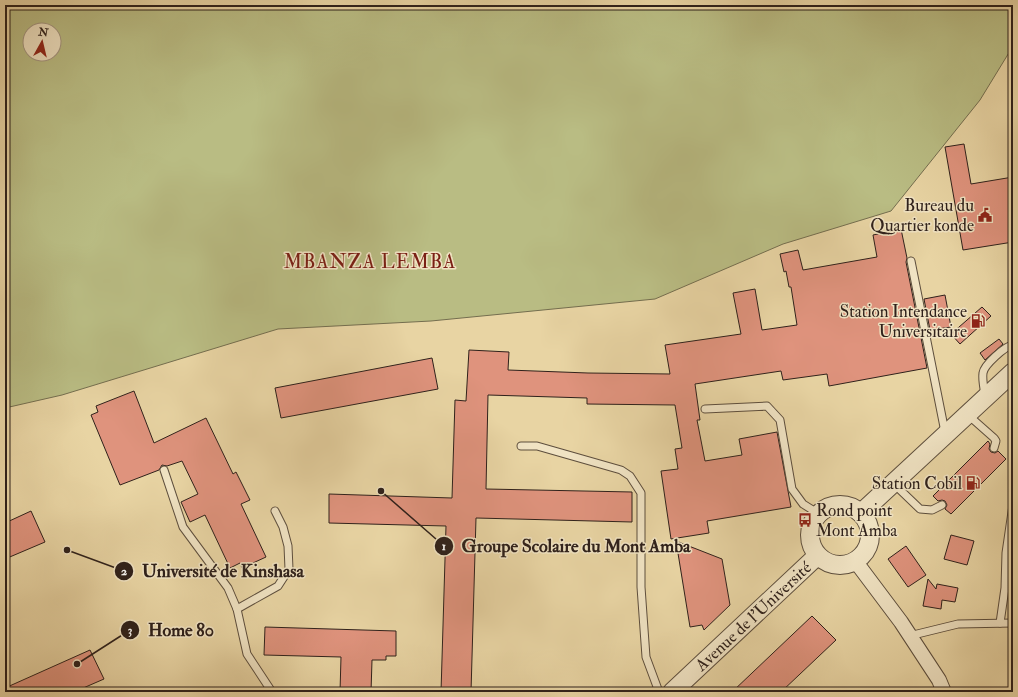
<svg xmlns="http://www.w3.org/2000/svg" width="1018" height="697" font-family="'IM FELL Double Pica',serif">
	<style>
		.green { fill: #b9bc83; stroke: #746e4f; fill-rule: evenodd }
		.building { fill: #df937d; stroke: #2f211b }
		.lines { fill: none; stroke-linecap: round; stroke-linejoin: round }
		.service-casing { stroke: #5d4e3d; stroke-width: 9 }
		.minor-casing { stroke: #5d4e3d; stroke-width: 16 }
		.tertiary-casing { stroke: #5d4e3d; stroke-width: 20 }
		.service { stroke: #f0e3c3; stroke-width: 7 }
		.minor { stroke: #f0e3c3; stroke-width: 14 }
		.tertiary { stroke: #f0e3c3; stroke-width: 18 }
		.labels { text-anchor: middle; stroke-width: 3; stroke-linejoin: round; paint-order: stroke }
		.poi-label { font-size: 17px; fill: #2f211b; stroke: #f0e3c3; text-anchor: end }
		.street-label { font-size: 17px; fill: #2f211b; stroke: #f0e3c3 }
		.quarter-label { font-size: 19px; letter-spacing: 1px; fill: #7a1f14; stroke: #f0e3c3 }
		.leader { fill: none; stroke: #2f211b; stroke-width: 1.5 }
		.callout-dot { fill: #2f211b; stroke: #f0e3c3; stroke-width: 1.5 }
		.mark-label { font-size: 12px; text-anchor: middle; font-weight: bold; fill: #fff }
		.callout-label { font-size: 18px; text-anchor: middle; font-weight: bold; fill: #2f211b; stroke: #f0e3c3; stroke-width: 3; stroke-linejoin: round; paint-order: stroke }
	</style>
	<rect width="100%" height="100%" fill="#e8d4a3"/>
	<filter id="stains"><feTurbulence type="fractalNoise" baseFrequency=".005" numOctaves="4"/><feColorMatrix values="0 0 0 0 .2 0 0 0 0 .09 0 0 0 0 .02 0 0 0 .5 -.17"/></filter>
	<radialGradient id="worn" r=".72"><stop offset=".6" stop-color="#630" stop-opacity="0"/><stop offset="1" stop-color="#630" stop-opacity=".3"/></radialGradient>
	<!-- green -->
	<path class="green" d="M5 5H1013V45L1010 51 980 100 891 211 783 244 655 299 431 321 278 329 62 395 5 408ZM30 30H54V54H30Z"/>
	<!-- building -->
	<g class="building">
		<polygon points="964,144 971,184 1013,177 1013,242 963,250 945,147"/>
		<polygon points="901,229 907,258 906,262 927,368 829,386 827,374 783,380 781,371 695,384 700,420 697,420 705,461 742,455 739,439 777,432 791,507 707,521 709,533 671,539 661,471 678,469 675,449 682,448 675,405 587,404 587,398 488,395 486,489 632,492 632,522 476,518 471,692 441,692 446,526 329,523 329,494 452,498 455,400 466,401 469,350 509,352 508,370 588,373 670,374 665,345 741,334 733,293 755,289 762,330 797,325 791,287 789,287 786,271 784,272 780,254 798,250 803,270 877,257 873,235"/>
		<polygon points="945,295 951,327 930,330 924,299"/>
		<polygon points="982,307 991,316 960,344 951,334"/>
		<polygon points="999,339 1003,344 985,360 980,353"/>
		<polygon points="432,358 438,389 281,418 275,388"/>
		<polygon points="134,391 154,443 206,418 233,474 236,472 250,500 241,504 266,557 242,568 240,563 230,568 205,515 190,522 181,502 198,494 182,461 167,466 162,465 159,470 120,485 91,415 98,412 96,406"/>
		<polygon points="988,441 990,444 989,449 991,452 995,453 998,451 1006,459 951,514 945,509 947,505 945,501 942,500 938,501 933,496"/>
		<polygon points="31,511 45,542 5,559 5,523"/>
		<polygon points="951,535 974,541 967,565 944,559"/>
		<polygon points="676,541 722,559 730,605 704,630 702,625 690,627"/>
		<polygon points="906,546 926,575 908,587 888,559"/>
		<polygon points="928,579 936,589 937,584 958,588 955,602 942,600 941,609 923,606"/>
		<polygon points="812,616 836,640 781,692 732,692"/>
		<polygon points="265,627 396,631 396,656 386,656 386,660 372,660 371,692 340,692 341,657 264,655"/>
		<polygon points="90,650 104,679 74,692 5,692 5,688"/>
	</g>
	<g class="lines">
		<defs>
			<g id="service">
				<polyline points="911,261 945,432"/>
				<path d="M985 395C984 388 982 380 983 373 984 365 1005 346 1013 345"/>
				<polyline points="705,409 767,406 780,420 792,489 803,504 819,514"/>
				<polyline points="968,415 994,438 996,441 994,448"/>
				<polyline points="521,446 537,446 621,470 630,476 641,493 641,587 646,657 659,692"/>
				<polyline points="164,470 183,527 228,588 237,609 247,654 272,692"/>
				<polyline points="894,484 920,509 932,510 942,505"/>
				<polyline points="237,609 278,586 289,569 288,546 283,527 275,511"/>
				<polyline points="1000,623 1005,588 1006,553 1013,505"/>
				<polyline points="909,636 958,624 1013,623"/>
			</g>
			<polyline id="minor" points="856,562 901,622 939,680 944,692"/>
			<g id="tertiary">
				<circle cx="840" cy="535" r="30"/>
				<polyline points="861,513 1013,372"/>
				<polyline points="672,692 817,556"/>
			</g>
		</defs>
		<!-- service casing -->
		<use href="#service" class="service-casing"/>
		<!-- minor casing -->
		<use href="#minor" class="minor-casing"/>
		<!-- tertiary casing -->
		<use href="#tertiary" class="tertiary-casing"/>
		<!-- service -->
		<use href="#service" class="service"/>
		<!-- minor -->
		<use href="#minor" class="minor"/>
		<!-- tertiary -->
		<use href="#tertiary" class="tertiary"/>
	</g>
	<!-- icons -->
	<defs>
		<symbol id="civic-bare" viewBox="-9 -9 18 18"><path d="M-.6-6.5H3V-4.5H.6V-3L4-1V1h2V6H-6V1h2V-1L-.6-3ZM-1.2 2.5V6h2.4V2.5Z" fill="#8f2418" stroke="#f0e3c3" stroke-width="2.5" paint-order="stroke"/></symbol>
		<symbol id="fuel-bare" viewBox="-9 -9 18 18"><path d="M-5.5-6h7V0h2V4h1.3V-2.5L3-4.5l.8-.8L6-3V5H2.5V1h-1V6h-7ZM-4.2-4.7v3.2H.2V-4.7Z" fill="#8f2418" stroke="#f0e3c3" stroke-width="2.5" paint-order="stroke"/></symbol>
		<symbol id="bus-bare" viewBox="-9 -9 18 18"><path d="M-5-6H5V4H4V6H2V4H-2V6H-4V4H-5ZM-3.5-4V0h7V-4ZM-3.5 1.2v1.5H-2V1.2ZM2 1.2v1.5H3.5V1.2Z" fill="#8f2418" stroke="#f0e3c3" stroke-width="2.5" paint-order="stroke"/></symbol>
	</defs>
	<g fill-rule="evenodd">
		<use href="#civic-bare" x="975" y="205" width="20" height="20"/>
		<use href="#fuel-bare" x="968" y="311" width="20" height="20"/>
		<use href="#fuel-bare" x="963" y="473" width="20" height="20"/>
		<use href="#bus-bare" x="795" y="510" width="20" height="20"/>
	</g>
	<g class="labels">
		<!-- poi labels -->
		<g class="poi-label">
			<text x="974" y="211">Bureau du<tspan x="974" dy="20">Quartier konde</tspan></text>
			<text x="967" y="317">Station Intendance<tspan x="967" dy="20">Universitaire</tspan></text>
			<text x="962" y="489">Station Cobil</text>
			<text x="816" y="516" text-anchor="start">Rond point<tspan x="816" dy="20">Mont Amba</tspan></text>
		</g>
		<!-- street labels -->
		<g class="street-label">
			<text transform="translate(753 616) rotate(-43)" y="6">Avenue de l'Université</text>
		</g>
		<!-- quarter labels -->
		<g class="quarter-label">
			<text x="370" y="268">MBANZA LEMBA</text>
		</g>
	</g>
	<!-- callouts -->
	<path class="leader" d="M381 491L444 546M67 550L124 571M77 664L130 630"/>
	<g class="callout-dot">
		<circle cx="381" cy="491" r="4"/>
		<circle cx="67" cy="550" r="4"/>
		<circle cx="77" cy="664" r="4"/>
		<circle cx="444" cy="546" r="10"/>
		<circle cx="124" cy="571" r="10"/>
		<circle cx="130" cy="630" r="10"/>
	</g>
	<g class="mark-label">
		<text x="444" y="550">1</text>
		<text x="124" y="575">2</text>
		<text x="130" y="634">3</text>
	</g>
	<g class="callout-label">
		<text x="576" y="552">Groupe Scolaire du Mont Amba</text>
		<text x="223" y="577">Université de Kinshasa</text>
		<text x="181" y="636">Home 80</text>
	</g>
	<!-- margin -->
	<rect width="1018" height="697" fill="none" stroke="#e8d4a3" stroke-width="20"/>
	<rect x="6" y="6" width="1006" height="685" fill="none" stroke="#2f211b" stroke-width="2"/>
	<rect x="10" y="10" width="998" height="677" fill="none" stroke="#2f211b"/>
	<!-- north arrow -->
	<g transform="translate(42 42) rotate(8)"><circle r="19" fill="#f0e3c3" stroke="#a39580"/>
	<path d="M0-3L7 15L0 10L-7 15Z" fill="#8f2418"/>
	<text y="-6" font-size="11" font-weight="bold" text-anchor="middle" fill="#2f211b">N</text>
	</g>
	<rect width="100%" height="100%" filter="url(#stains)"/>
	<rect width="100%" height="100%" fill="url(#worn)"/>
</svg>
